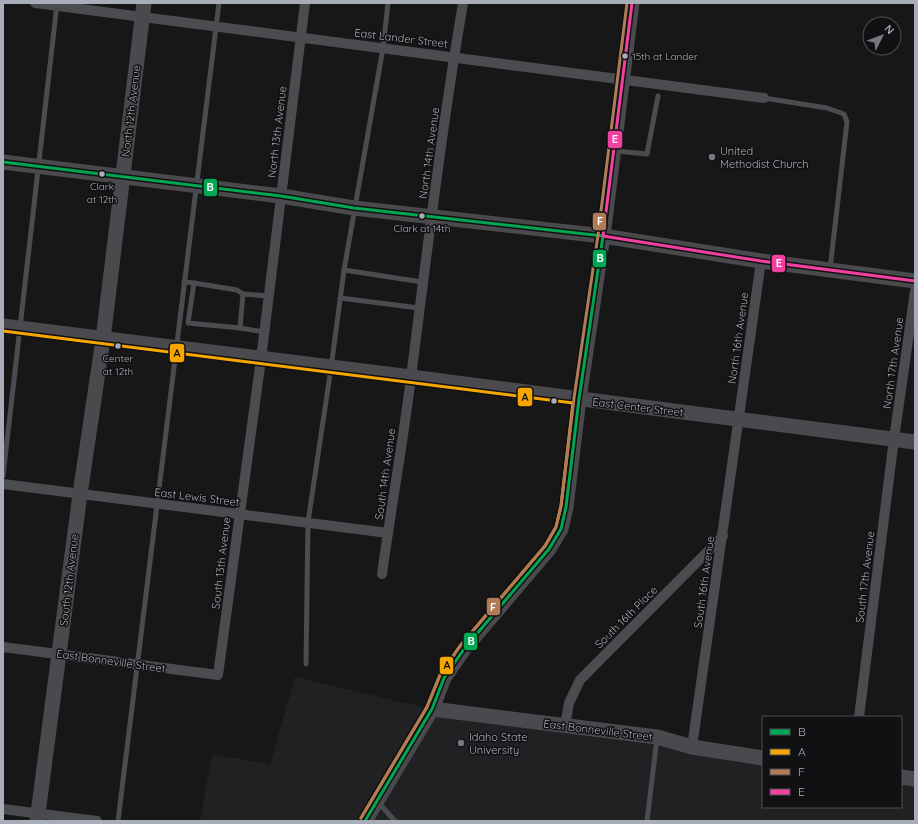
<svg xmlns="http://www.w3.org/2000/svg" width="918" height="824" font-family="Quicksand,sans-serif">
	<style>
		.built { fill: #212123 }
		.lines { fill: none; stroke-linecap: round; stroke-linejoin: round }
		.lane { stroke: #4b4c50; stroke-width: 5 }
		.street { stroke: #4b4c50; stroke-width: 10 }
		.secondary { stroke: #4a4a4e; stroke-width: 15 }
		.bus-1-casing { stroke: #111113; stroke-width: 6 }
		.bus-2-casing { stroke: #111113; stroke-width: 6 }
		.bus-3-casing { stroke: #111113; stroke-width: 6 }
		.bus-4-casing { stroke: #111113; stroke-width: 6 }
		.bus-1 { stroke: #00a651; stroke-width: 3 }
		.bus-2 { stroke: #f7a600; stroke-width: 3 }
		.bus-3 { stroke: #b07c57; stroke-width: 3 }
		.bus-4 { stroke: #f240a1; stroke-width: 3 }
		.bus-dot { fill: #a8adb8; stroke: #111113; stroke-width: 1.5 }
		.poi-dot { fill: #757880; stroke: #111113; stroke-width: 1.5 }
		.labels { text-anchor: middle; stroke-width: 3; stroke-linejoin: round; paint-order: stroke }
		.bus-label { font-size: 10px; fill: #a8adb8; stroke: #111113 }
		.street-label { font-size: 11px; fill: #a8adb8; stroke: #111113 }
		.poi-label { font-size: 11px; fill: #a8adb8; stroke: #111113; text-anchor: start }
		.line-badge { stroke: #111113; stroke-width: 1.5 }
		.badge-label { font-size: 11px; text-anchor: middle; font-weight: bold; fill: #fff }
		.pale-badge-label { font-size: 11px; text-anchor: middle; font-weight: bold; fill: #111 }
	</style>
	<rect width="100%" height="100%" fill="#171717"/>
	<!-- built -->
	<polygon class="built" points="295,677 432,709 563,733 763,759 763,807 901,807 901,777 915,779 915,821 200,821 212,754 270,764"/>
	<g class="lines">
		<!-- lane -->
		<g class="lane">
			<polyline points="764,98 827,108 844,114 847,122 830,269"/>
			<polyline points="615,151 647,154 658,96"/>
			<polyline points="344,270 422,282"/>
			<polyline points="184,282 194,283 188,323 240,328 243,294 268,296"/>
			<polyline points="194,283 237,290 243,294"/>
			<polyline points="340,298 419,308"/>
			<polyline points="240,328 264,332"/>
			<polyline points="3,476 57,4"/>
			<polyline points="306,664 308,522 331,368 344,270 383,48 388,3"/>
			<polyline points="378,802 395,821"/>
			<polyline points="118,821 219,3"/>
			<polyline points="647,821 657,738"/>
		</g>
		<!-- street -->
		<g class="street">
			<polyline points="35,3 764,98"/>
			<polyline points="3,484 388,533"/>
			<path d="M382 574C391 508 403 443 411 377 427 252 442 127 463 3"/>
			<polyline points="3,647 218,675 261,359 305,3"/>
			<polyline points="859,717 894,439 915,291"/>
			<polyline points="565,726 569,703 580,680 723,536"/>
			<path d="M692 747C716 585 737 423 761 261"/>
			<polyline points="3,809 97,821"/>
		</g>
		<!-- secondary -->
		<g class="secondary">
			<polyline points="3,162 281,196 354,208 603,236 761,261 915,281"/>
			<polyline points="3,326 411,377 915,442"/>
			<polyline points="432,709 657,737 692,747 763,758"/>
			<polyline points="901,777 915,779"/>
			<polyline points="37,821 80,494 103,339 144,3"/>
			<polyline points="365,821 432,709 444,678 464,649 549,549 561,529 566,507 579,399 603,236 632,3"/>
		</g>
		<defs>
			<polyline id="bus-1" points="3,162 281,196 354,208 603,236 579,399 566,507 561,529 549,549 464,649 444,678 432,709 365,821"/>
			<polyline id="bus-2" points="3,331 573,403 561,506 556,527 545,546 460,646 440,675 427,707 361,818"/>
			<polyline id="bus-3" points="361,818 427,707 440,675 460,646 545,546 556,527 561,506 574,398 598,235 627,3"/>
			<polyline id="bus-4" points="632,3 603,236 761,261 915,281"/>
		</defs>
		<!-- bus-1 casing -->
		<use href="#bus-1" class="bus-1-casing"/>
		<!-- bus-2 casing -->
		<use href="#bus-2" class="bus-2-casing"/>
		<!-- bus-3 casing -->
		<use href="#bus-3" class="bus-3-casing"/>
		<!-- bus-4 casing -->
		<use href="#bus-4" class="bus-4-casing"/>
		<!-- bus-1 -->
		<use href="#bus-1" class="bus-1"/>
		<!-- bus-2 -->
		<use href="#bus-2" class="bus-2"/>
		<!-- bus-3 -->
		<use href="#bus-3" class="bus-3"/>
		<!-- bus-4 -->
		<use href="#bus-4" class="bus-4"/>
	</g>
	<!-- markers -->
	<g class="bus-dot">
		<circle cx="625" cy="56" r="3.5"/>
		<circle cx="102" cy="174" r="3.5"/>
		<circle cx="422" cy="216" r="3.5"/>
		<circle cx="118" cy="346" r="3.5"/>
		<circle cx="554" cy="401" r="3.5"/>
	</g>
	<g class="poi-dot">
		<circle cx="712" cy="157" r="4"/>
		<circle cx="461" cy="743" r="4"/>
	</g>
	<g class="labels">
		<!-- bus labels -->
		<g class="bus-label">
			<text x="632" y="60" text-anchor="start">15th at Lander</text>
			<text x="102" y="190">Clark<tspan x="102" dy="13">at 12th</tspan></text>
			<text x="422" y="232">Clark at 14th</text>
			<text x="118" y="362">Center<tspan x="118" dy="13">at 12th</tspan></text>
		</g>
		<!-- street labels -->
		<g class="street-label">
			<text transform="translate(401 38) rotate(7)" y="4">East Lander Street</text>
			<text transform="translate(131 111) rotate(-83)" y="4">North 12th Avenue</text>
			<text transform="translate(277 132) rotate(-83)" y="4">North 13th Avenue</text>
			<text transform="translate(429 153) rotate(-82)" y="4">North 14th Avenue</text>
			<text transform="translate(738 338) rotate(-82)" y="4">North 16th Avenue</text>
			<text transform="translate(893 363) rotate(-82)" y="4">North 17th Avenue</text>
			<text transform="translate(638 407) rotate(7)" y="4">East Center Street</text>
			<text transform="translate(385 474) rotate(-82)" y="4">South 14th Avenue</text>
			<text transform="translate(197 497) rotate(7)" y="4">East Lewis Street</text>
			<text transform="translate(221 563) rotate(-83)" y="4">South 13th Avenue</text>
			<text transform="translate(865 577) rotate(-83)" y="4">South 17th Avenue</text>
			<text transform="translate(69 580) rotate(-83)" y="4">South 12th Avenue</text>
			<text transform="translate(704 582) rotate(-82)" y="4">South 16th Avenue</text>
			<text transform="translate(626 617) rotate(-45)" y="4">South 16th Place</text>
			<text transform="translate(111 661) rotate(8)" y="4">East Bonneville Street</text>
			<text transform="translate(598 730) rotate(7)" y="4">East Bonneville Street</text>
		</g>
		<!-- poi labels -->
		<g class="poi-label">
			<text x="720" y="155">United<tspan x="720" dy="13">Methodist Church</tspan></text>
			<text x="469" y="741">Idaho State<tspan x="469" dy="13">University</tspan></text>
		</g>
	</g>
	<g class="line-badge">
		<rect x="607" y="130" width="16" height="19" rx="4" fill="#f240a1"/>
		<rect x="203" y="178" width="15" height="19" rx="4" fill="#00a651"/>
		<rect x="592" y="212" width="15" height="19" rx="4" fill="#b07c57"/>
		<rect x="592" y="249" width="15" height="19" rx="4" fill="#00a651"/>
		<rect x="771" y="254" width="15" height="19" rx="4" fill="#f240a1"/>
		<rect x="169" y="343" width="16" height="20" rx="4" fill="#f7a600"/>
		<rect x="517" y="387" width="16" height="20" rx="4" fill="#f7a600"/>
		<rect x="486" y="597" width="15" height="19" rx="4" fill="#b07c57"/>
		<rect x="463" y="632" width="15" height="19" rx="4" fill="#00a651"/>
		<rect x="439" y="656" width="15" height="19" rx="4" fill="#f7a600"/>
	</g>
	<g class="badge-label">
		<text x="615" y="143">E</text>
		<text x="210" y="191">B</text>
		<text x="600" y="225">F</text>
		<text x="600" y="262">B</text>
		<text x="779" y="267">E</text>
		<text x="493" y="611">F</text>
		<text x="471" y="645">B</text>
	</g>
	<g class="pale-badge-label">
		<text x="177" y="357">A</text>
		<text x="525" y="401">A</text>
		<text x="447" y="669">A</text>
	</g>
	<!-- border -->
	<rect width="918" height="824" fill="none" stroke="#a8adb8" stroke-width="8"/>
	<!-- legend -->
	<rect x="762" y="716" width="140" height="92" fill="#111113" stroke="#4d4f55"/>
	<rect x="770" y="729" width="20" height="6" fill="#00a651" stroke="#4d4f55"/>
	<text x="798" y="736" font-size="12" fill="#a8adb8">B</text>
	<rect x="770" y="749" width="20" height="6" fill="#f7a600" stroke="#4d4f55"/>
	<text x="798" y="756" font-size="12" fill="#a8adb8">A</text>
	<rect x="770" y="769" width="20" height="6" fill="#b07c57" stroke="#4d4f55"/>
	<text x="798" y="776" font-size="12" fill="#a8adb8">F</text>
	<rect x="770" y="789" width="20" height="6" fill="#f240a1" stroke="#4d4f55"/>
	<text x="798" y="796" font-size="12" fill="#a8adb8">E</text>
	<!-- north arrow -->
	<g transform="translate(882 36) rotate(48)"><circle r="19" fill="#111113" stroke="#4d4f55"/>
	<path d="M0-3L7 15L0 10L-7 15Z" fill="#757880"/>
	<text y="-6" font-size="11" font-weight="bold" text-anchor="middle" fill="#a8adb8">N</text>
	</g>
</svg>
